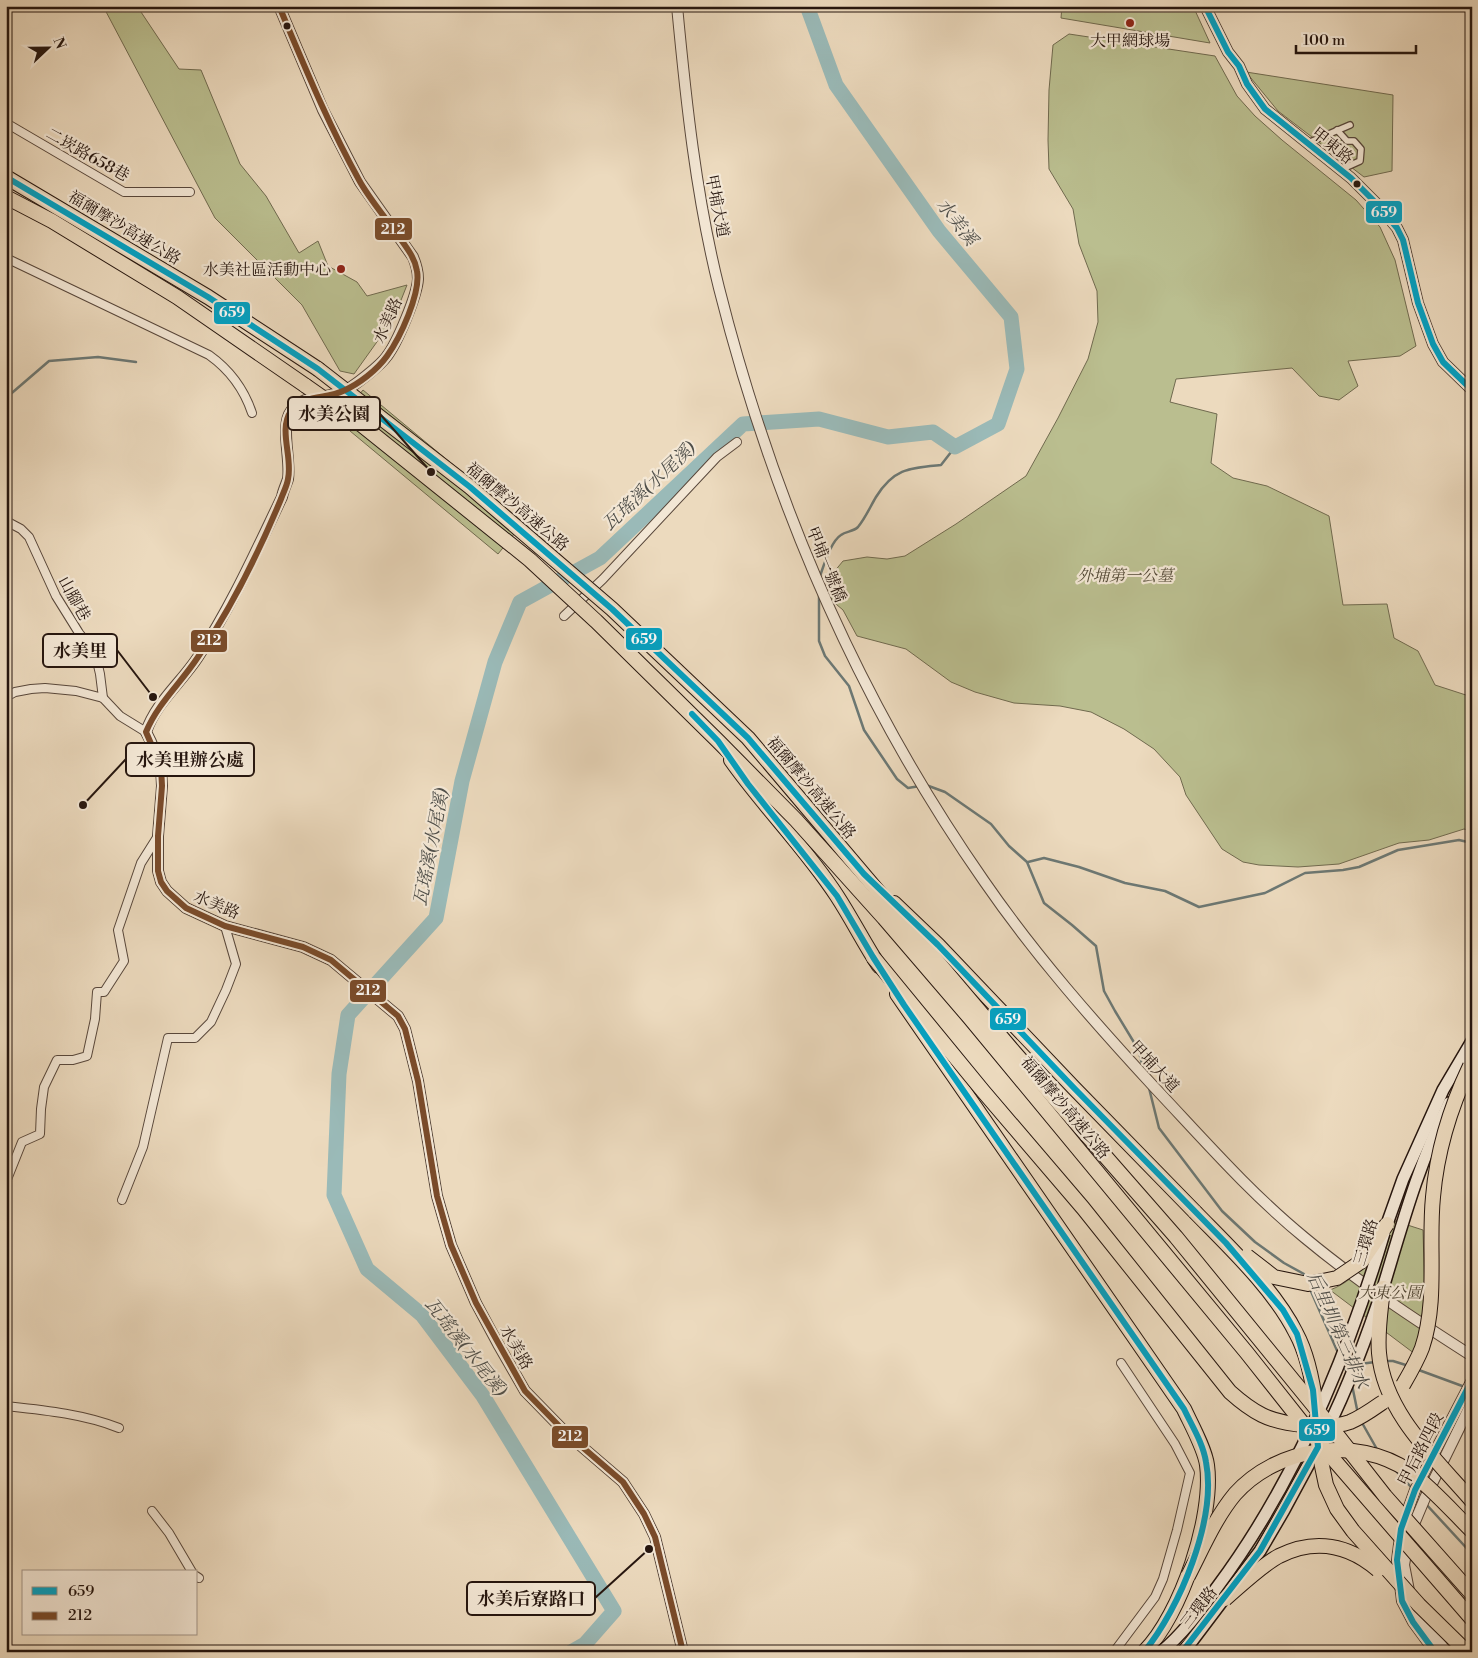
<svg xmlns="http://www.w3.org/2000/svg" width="1478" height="1658" font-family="'Libre Bodoni','Noto Serif TC',serif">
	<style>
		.green { fill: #babe8f; stroke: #706a4f }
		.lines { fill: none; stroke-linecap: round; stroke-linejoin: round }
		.stream { stroke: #6c7874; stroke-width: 2.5 }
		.river { stroke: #9abab8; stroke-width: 15 }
		.pedestrian-casing { stroke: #58473b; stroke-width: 8 }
		.minor-casing { stroke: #58473b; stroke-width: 10 }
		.tertiary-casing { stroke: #58473b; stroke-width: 12 }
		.secondary-casing { stroke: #26160f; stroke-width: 14 }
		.motorway-casing { stroke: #26160f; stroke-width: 16 }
		.pedestrian { stroke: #f3e7d5; stroke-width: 5.5 }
		.minor { stroke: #f3e7d5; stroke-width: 8 }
		.tertiary { stroke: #f3e7d5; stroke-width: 10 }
		.secondary { stroke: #f3e7d5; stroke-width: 11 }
		.motorway { stroke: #ecdabe; stroke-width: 14 }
		.secondary-bridge-casing { stroke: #26160f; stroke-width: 14; stroke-linecap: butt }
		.motorway-bridge-casing { stroke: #26160f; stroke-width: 16; stroke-linecap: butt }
		.secondary-bridge { stroke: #f3e7d5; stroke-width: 11 }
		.motorway-bridge { stroke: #ecdabe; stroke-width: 14 }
		.bus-1-casing { stroke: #f3e7d5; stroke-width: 10 }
		.bus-2-casing { stroke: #f3e7d5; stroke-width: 10 }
		.bus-1 { stroke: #02a2c4; stroke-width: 6 }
		.bus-2 { stroke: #7a4b2a; stroke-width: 6 }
		.poi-dot { fill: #8f2418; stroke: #f3e7d5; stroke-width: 2 }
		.bus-dot { fill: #26160f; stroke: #f3e7d5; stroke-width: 2 }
		.labels { text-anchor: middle; stroke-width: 4.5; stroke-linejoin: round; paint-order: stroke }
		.poi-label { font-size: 16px; fill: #26160f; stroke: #f3e7d5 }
		.street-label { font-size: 16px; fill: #26160f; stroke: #f3e7d5 }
		.park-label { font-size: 16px; font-style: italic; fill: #524835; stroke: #f3e7d5 }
		.water-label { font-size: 18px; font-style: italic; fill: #4f4f4a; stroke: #f3e7d5 }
		.leader { fill: none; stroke: #26160f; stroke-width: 2 }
		.callout-dot { fill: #26160f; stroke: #f3e7d5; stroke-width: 2 }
		.callout { fill: #f3e7d5; stroke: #26160f; stroke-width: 2 }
		.callout-label { font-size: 18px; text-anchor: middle; font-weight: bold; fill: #26160f }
		.line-badge { stroke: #f3e7d5; stroke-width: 2 }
		.badge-label { font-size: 14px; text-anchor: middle; font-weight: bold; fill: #fff }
	</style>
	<rect width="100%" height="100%" fill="#ecdabe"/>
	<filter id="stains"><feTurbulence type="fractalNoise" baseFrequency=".004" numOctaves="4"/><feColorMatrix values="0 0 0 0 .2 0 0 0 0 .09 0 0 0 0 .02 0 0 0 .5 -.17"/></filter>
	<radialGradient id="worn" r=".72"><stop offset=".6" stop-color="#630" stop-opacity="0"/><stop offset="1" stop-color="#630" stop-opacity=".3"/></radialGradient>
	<!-- green -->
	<g class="green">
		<polygon points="103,6 137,6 179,69 201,70 240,164 266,196 299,253 318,241 328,266 357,282 367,296 407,285 394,318 354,374 340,371 302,305 215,218"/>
		<polygon points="1062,6 1193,6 1210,43 1061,18"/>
		<polygon points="1069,34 1215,56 1237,96 1255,116 1282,140 1356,200 1380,227 1395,260 1416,346 1400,356 1348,361 1358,386 1339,400 1319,396 1292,368 1176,379 1170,402 1217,414 1211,463 1233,478 1267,486 1329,516 1343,605 1387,604 1394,638 1418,651 1435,685 1472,697 1472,831 1464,829 1429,840 1399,843 1339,864 1298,867 1259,865 1243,862 1222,849 1186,795 1180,777 1154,749 1124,729 1091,712 1060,706 1014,703 975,692 951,682 906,649 857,636 843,610 830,599 829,578 843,561 867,557 887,559 905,556 956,524 1026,476 1058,418 1088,359 1098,322 1097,291 1079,244 1073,209 1049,169 1048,140 1049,90 1053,45"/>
		<polygon points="1246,72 1393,95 1392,171 1364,177 1278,111"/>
		<polygon points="363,390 523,523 498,554 338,421"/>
		<path d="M1395 1221 1423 1230 1425 1300 1415 1354 1330 1290C1362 1278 1377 1248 1395 1221Z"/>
	</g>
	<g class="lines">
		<!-- stream -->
		<g class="stream">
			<polyline points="6,398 49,361 98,357 136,362"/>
			<path d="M820 576C824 565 831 541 841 535 846 531 853 532 858 527 866 517 870 507 876 497 894 468 910 468 941 465L955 447"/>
			<polyline points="819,594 819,641 825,656 849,686 864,730 897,779 908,788 920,786"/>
			<polyline points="926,785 945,792 991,824 1009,846 1027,862 1044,903 1072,925 1096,946 1104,991 1115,1011 1138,1049 1144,1071"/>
			<polyline points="1028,862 1044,858 1079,867 1125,883 1165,891 1199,907 1265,893 1305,873 1343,870 1359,867 1398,850 1459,840 1472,843"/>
			<polyline points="1149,1088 1159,1128 1222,1211 1255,1242 1284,1263 1304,1274 1306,1279"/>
			<polyline points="1310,1289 1339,1355"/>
			<polyline points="1385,1361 1393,1361 1409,1366"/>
			<polyline points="1343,1364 1348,1375"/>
			<polyline points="1360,1364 1375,1362"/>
			<polyline points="1416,1369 1465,1387"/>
			<polyline points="1352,1385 1358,1414"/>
			<polyline points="1361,1421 1378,1451"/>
			<polyline points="1395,1470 1412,1488"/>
			<polyline points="1425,1503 1472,1554"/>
		</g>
		<!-- river -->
		<polyline class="river" points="571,1652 585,1644 614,1611 483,1396 422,1315 367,1269 334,1195 339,1074 348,1015 436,918 462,781 495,662 520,602 600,558 743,424 819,419 888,437 933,432 955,447 998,424 1017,369 1011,317 939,231 836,85 807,6"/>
		<defs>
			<g id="pedestrian">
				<polyline points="1337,130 1347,141 1354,141 1361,149 1360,161 1340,170"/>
				<polyline points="1308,143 1350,125"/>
			</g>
			<g id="minor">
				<polyline points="1462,6 1472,7"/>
				<polyline points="6,123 124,192 190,192"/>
				<path d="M6 258 209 355C230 370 244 389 252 413"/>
				<polyline points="6,521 21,529 29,537 56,596 79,633 91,648 97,661 100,674 103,698"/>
				<polyline points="564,616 603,579 717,457 737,442"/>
				<polyline points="6,697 15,692 31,689 45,688 76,691 103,698 120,716 146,732"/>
				<polyline points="6,1182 22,1142 40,1134 41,1109 44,1087 57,1060 73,1060 87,1056 95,1019 97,992 104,992 124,961 118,930 141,863 158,836"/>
				<polyline points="122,1200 143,1147 168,1038 195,1038 211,1022 226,990 236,964 225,926"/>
				<path d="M6 1406C43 1410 84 1414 119 1428"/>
				<polyline points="152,1511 169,1533 192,1572"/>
				<polyline points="196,1576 199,1578"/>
				<polyline points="1114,1652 1155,1597 1163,1579 1177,1530 1190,1473 1175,1444 1121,1363"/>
			</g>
			<g id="tertiary">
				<path d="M279 6 323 110 360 182 413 257C416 264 418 271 418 279 417 296 397 343 387 356 381 365 352 388 342 392 324 399 303 394 291 411 280 426 291 460 288 479 286 485 283 491 282 497 256 551 231 607 198 657 181 683 156 702 146 732L151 742 161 767 162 786 158 836V871L161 882 167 891 186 908 225 926 303 947 331 960 398 1016 405 1029 418 1081 437 1196 451 1245 476 1303 498 1344 525 1391 566 1433 623 1482 644 1514 655 1537 683 1652"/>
				<path d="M677 6C686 101 696 196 719 288 772 499 859 702 984 881 1035 955 1094 1022 1155 1088 1204 1140 1250 1193 1305 1238 1358 1282 1414 1319 1472 1356"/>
				<polyline points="1205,6 1228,52 1239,66 1247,84 1265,109 1351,178 1378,205 1397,228 1403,240 1418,303 1433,344 1443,362 1472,390"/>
				<polyline points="1435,1652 1413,1622 1402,1601 1397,1560 1401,1529 1415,1490 1472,1380"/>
				<polyline points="1447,1652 1424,1624 1410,1596 1404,1565 1409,1536 1425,1498 1472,1402"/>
			</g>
			<g id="secondary">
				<polyline points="1387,1224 1403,1179 1443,1090 1472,1041"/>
				<path d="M1383 1288C1402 1225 1419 1162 1449 1103"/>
				<polyline points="1182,1652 1189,1645 1260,1551 1284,1510 1318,1447"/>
			</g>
			<g id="motorway">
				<polyline points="6,177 208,297 318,369"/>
				<polyline points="6,197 52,221 177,297 306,386"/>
				<path d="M731 760C764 807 806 848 837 896 852 919 864 943 879 966"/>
				<polyline points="894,903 938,945 1074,1088 1195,1212"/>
				<path d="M897 994 1184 1409C1191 1424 1205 1449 1207 1465 1214 1516 1181 1615 1144 1652"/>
			</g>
		</defs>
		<!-- pedestrian casing -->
		<use href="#pedestrian" class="pedestrian-casing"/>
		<!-- minor casing -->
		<use href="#minor" class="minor-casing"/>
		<!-- tertiary casing -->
		<use href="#tertiary" class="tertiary-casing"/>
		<!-- secondary casing -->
		<use href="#secondary" class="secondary-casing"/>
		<!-- motorway casing -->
		<use href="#motorway" class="motorway-casing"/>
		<!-- pedestrian -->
		<use href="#pedestrian" class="pedestrian"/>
		<!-- minor -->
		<use href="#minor" class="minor"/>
		<!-- tertiary -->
		<use href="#tertiary" class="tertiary"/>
		<!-- secondary -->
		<use href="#secondary" class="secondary"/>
		<!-- motorway -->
		<use href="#motorway" class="motorway"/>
		<defs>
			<g id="secondary-bridge">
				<path d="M1318 1447C1343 1400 1361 1353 1378 1303"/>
				<path d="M1161 1652C1184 1633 1201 1609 1218 1586 1296 1481 1347 1358 1384 1233"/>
			</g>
			<g id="motorway-bridge">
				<polyline points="318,369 470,487 612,609 748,738 1014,1052 1176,1237 1327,1422 1385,1496 1472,1594"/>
				<polyline points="306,386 363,426 530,560 596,621 718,741 796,820 884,918 969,1017 1247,1353 1308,1430 1472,1619"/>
				<path d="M873 957 983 1091 1083 1208 1230 1392C1240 1401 1250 1409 1262 1415 1282 1425 1328 1430 1350 1422 1362 1417 1373 1409 1383 1402"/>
				<path d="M1195 1212C1229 1247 1274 1289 1296 1333 1308 1355 1313 1383 1316 1407"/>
				<polyline points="1247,1256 1274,1277 1308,1284 1337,1278 1362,1261 1387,1224"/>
				<path d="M1383 1288C1381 1309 1377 1332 1379 1353 1384 1413 1435 1458 1472 1501"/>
				<path d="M1403 1385C1410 1373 1417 1361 1422 1348 1438 1301 1428 1245 1433 1197 1437 1150 1450 1108 1470 1066"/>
				<polyline points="1318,1447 1326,1485 1337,1509 1353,1531 1419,1605 1467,1652"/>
				<path d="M1188 1576C1202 1549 1215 1518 1235 1494 1277 1447 1356 1435 1409 1471 1432 1488 1452 1511 1472 1531"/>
				<path d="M1225 1599C1240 1586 1262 1565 1279 1556 1315 1538 1349 1545 1378 1570"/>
			</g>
		</defs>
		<!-- secondary-bridge casing -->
		<use href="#secondary-bridge" class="secondary-bridge-casing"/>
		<!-- motorway-bridge casing -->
		<use href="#motorway-bridge" class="motorway-bridge-casing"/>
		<!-- secondary-bridge -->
		<use href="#secondary-bridge" class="secondary-bridge"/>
		<!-- motorway-bridge -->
		<use href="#motorway-bridge" class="motorway-bridge"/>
		<defs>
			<g id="bus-1">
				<polyline points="1205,6 1228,52 1239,66 1247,84 1265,109 1351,178 1378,205 1397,228 1403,240 1418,303 1433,344 1443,362 1472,390"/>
				<polyline points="6,177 208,297 318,369 470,487 612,609 748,738 864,874 938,945 1074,1088 1226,1243 1283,1310 1297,1334 1313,1390 1318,1447 1260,1551 1182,1652"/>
				<path d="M692 714 718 741 748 784 837 896 873 957 904 1005 1184 1409C1192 1426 1203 1443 1206 1462 1217 1519 1180 1608 1144 1652"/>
				<polyline points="1435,1652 1413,1622 1402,1601 1397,1560 1401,1529 1415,1490 1472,1380"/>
			</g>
			<path id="bus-2" d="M279 6C304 65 328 124 359 180 370 200 386 218 399 237 407 248 415 258 417 271 421 293 400 338 387 356 377 370 359 384 343 391 327 399 303 394 291 411 278 430 293 457 288 479 287 486 283 493 281 499 259 552 230 610 198 657 181 683 158 703 146 732L161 767 162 786 158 836V871L161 882 167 891 186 908 225 926 303 947 331 960 398 1016 405 1029 418 1081 437 1196 451 1245 476 1303 525 1391 566 1433 623 1482 644 1514 655 1537 683 1652"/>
		</defs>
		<!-- bus-1 casing -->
		<use href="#bus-1" class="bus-1-casing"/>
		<!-- bus-2 casing -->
		<use href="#bus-2" class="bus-2-casing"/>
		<!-- bus-1 -->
		<use href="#bus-1" class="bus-1"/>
		<!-- bus-2 -->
		<use href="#bus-2" class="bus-2"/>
	</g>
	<!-- markers -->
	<g class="poi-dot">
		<circle cx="1130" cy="23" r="5"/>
		<circle cx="341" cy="269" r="5"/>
	</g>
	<g class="bus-dot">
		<circle cx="287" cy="26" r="4.5"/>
		<circle cx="1357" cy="184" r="4.5"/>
	</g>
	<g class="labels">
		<!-- poi labels -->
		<g class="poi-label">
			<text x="1130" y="46">大甲網球場</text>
			<text x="331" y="275" text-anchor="end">水美社區活動中心</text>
		</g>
		<!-- street labels -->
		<g class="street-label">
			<text transform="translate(1333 145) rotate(38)" y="6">甲東路</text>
			<text transform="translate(88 154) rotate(29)" y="6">二崁路658巷</text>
			<text transform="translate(718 206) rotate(79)" y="6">甲埔大道</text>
			<text transform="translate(125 227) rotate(31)" y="6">福爾摩沙高速公路</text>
			<text transform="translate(387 320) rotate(-66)" y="6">水美路</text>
			<text transform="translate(518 506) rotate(40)" y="6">福爾摩沙高速公路</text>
			<text transform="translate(827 564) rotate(68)" y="6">甲埔一號橋</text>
			<text transform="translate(75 598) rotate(61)" y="6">山腳巷</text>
			<text transform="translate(812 787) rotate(50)" y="6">福爾摩沙高速公路</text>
			<text transform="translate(217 904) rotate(23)" y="6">水美路</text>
			<text transform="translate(1155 1066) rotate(47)" y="6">甲埔大道</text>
			<text transform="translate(1066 1107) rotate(50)" y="6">福爾摩沙高速公路</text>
			<text transform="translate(1365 1242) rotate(-73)" y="6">三環路</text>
			<text transform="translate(517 1347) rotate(60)" y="6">水美路</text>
			<text transform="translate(1420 1449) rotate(-63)" y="6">甲后路四段</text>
			<text transform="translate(1198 1607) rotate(-52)" y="6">三環路</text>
		</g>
		<!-- park labels -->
		<g class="park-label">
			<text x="1125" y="581">外埔第一公墓</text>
			<text x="1390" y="1298">大東公園</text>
		</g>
		<!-- water labels -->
		<g class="water-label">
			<text transform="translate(957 222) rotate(52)" y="6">水美溪</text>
			<text transform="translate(649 486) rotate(-43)" y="6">瓦瑤溪(水尾溪)</text>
			<text transform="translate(431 847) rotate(-79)" y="6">瓦瑤溪(水尾溪)</text>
			<text transform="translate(1338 1330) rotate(66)" y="6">后里圳第三排水</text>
			<text transform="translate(466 1347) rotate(52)" y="6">瓦瑤溪(水尾溪)</text>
		</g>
	</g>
	<!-- callouts -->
	<path class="leader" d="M431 472L380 414M153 697L117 650M83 805L126 759M649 1549L595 1598"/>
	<g class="callout-dot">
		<circle cx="431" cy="472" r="5"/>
		<circle cx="153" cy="697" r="5"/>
		<circle cx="83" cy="805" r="5"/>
		<circle cx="649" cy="1549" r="5"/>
	</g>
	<g class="callout">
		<rect x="288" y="397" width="92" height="33" rx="5"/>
		<rect x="43" y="634" width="74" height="33" rx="5"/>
		<rect x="126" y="743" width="128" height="33" rx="5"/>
		<rect x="467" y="1582" width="128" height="33" rx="5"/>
	</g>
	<g class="callout-label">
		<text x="334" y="420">水美公園</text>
		<text x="80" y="657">水美里</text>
		<text x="190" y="766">水美里辦公處</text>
		<text x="531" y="1605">水美后寮路口</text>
	</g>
	<g class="line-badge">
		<rect x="1365" y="200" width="38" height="24" rx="5" fill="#02a2c4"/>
		<rect x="374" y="217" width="39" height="24" rx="5" fill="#7a4b2a"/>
		<rect x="213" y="301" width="38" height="24" rx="5" fill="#02a2c4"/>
		<rect x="625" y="627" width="38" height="24" rx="5" fill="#02a2c4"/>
		<rect x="190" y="629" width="38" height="24" rx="5" fill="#7a4b2a"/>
		<rect x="349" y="979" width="38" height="24" rx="5" fill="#7a4b2a"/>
		<rect x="989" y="1007" width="38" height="24" rx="5" fill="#02a2c4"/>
		<rect x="1298" y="1418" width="38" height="24" rx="5" fill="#02a2c4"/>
		<rect x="551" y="1425" width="38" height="24" rx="5" fill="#7a4b2a"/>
	</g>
	<g class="badge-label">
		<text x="1384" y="217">659</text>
		<text x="393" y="234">212</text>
		<text x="232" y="317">659</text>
		<text x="644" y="644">659</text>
		<text x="209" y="645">212</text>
		<text x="368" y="995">212</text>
		<text x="1008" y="1024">659</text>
		<text x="1317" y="1435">659</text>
		<text x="570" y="1441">212</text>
	</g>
	<!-- margin -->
	<rect width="1478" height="1658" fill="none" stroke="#ecdabe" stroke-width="25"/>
	<rect x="8" y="8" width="1463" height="1643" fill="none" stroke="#26160f" stroke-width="2.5"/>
	<rect x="12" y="12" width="1453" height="1633" fill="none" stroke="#26160f"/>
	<!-- legend -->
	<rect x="22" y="1570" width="175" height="65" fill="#f3e7d5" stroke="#a19386"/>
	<rect x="32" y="1587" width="25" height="8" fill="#02a2c4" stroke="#a19386"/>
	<text x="68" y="1596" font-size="15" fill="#26160f">659</text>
	<rect x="32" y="1612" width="25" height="8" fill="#7a4b2a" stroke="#a19386"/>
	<text x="68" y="1620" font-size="15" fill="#26160f">212</text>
	<!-- north arrow -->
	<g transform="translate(48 48) rotate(68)" stroke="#f3e7d5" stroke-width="4" paint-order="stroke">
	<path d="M0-4L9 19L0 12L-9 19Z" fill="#26160f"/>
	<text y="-8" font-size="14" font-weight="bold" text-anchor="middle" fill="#26160f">N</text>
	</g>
	<!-- scale -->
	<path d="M1296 45v8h120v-8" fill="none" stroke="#26160f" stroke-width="2.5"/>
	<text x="1303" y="45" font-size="15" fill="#26160f" stroke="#f3e7d5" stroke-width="4" paint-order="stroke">100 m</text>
	<rect width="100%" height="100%" filter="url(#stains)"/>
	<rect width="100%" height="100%" fill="url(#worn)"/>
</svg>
